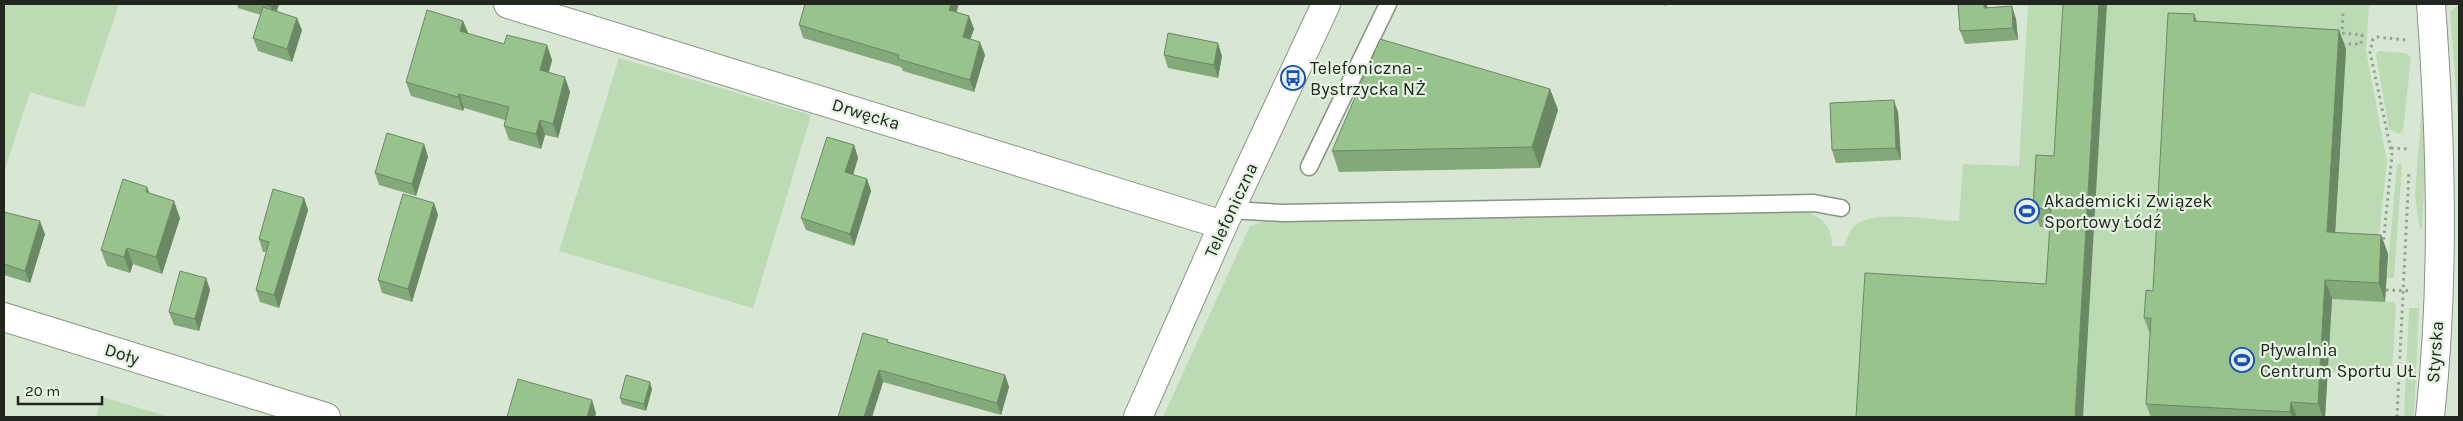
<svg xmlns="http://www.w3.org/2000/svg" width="2463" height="421" font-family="Karla,sans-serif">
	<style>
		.green { fill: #bcdab4 }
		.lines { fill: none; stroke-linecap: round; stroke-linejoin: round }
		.service-casing { stroke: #879483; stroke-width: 19 }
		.minor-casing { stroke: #879483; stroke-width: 30 }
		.tertiary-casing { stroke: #879483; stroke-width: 30 }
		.path { stroke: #95a091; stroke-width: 3; stroke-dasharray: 2.5 4; stroke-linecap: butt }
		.service { stroke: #fff; stroke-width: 16 }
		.minor { stroke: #fff; stroke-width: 28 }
		.tertiary { stroke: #fff; stroke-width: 28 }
		.wall { fill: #83a879 }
		.shaded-wall { fill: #6a8863 }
		.building { fill: #98c38d; stroke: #6a8863 }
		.labels { text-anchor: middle; stroke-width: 4.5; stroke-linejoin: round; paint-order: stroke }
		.poi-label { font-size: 18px; fill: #21261f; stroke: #e5f4e2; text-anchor: start }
		.street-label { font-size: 18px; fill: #21261f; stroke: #e5f4e2 }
	</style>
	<rect width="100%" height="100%" fill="#d8e7d4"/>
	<!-- green -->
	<g class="green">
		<polygon points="4,4 119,4 84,108 30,92 4,172"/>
		<path d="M2028 4H2369L2366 50 2387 162 2377 254 2375 301 2393 302 2396 305 2392 375 2328 372 2325 417H1163L1250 226 1263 222 1803 211C1822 216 1832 226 1832 246H1845C1847 238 1850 228 1858 223 1880 210 1933 220 1959 221L1963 164 2019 166Z"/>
		<polygon points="2459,4 2459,131 2450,12"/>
		<polygon points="2378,51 2406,53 2411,58 2403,131 2399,134 2389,129 2376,55"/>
		<polygon points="619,58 811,115 753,308 559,251"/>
		<polygon points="2424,77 2428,155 2425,170 2422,230 2419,226 2415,194"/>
		<polygon points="2397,164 2401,164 2402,167 2394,278 2387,278"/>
		<polygon points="2409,308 2419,308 2414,417 2404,417"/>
		<polygon points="102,397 170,417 96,417"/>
	</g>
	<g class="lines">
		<defs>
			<g id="service">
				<polyline points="1309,167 1388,4"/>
				<polyline points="1231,210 1283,213 1814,203 1841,208"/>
			</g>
			<g id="minor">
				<polyline points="508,4 1223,225"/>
				<polyline points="4,317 326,417"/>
				<path d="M2430 417C2445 280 2441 141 2431 4"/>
			</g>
			<polyline id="tertiary" points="1138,417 1223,225 1326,4"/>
		</defs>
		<!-- service casing -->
		<use href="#service" class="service-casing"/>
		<!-- minor casing -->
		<use href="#minor" class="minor-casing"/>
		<!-- tertiary casing -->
		<use href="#tertiary" class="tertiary-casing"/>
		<!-- path -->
		<g class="path">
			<polyline points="1664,4 1670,4"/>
			<polyline points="2342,44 2361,44 2362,35 2342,33 2343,12"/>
			<polyline points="2391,148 2410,149"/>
			<polyline points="2383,246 2392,155 2370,52 2373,39 2377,37 2406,40"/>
			<polyline points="2386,290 2412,291"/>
			<polyline points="2397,417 2409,171"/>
		</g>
		<!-- service -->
		<use href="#service" class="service"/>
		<!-- minor -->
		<use href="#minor" class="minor"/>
		<!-- tertiary -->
		<use href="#tertiary" class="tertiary"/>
	</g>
	<!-- wall -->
	<g class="wall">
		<polygon points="237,4 279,4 277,11 302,30 292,62 258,51 253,38 261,15 238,8"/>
		<polygon points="2107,4 2046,284 2050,227 2040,227 2033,208 2054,156"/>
		<polygon points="1988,8 2016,19 2018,40 1965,44 1960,31"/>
		<polygon points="956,12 969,16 974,29 970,39 985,55 974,92 903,71 901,67 803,38 799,25"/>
		<polygon points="463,21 468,34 504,44 547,45 552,60 549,73 570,92 558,138 545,135 541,149 509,140 504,126 505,120 464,108 463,111 411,96 406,82"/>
		<polygon points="2197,21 2339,30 2346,49 2335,233 2381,235 2388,254 2385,302 2332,299 2325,417 2151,417 2146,404 2150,334 2144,318 2153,291"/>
		<polygon points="1164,55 1222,56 1218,78 1168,68"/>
		<polygon points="1550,89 1558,110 1540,168 1339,172 1332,151"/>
		<polygon points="1898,112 1901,160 1836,163 1832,150"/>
		<polygon points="424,144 428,157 416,196 379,185 375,173"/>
		<polygon points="854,145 858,158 853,175 867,179 871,191 854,246 806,230 801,218"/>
		<polygon points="150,194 180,218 162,274 133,264 130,273 107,266 101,250"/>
		<polygon points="304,198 308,210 279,308 260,302 256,290 266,252 263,252 259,239"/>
		<polygon points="434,203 438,215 412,302 382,293 378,280"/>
		<polygon points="4,212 45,234 30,283 4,275"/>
		<polygon points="206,278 210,290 199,331 174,325 169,312"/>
		<polygon points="889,343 1005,375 1009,387 1001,415 883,382 872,417 838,417"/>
		<polygon points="652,389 646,411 622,404 620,398"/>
	</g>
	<!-- shaded-wall -->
	<g class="shaded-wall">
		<polygon points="271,4 279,4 274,19 270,6"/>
		<polygon points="951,4 959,4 953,23 949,10"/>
		<polygon points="1984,4 1987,4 1989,21 1984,8"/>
		<polygon points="2099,4 2107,4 2083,417 2075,417"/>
		<polygon points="2012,6 2016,19 2018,40 2013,28"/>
		<polygon points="2194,14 2201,33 2194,21"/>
		<polygon points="969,16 974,29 967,49 963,37"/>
		<polygon points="297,18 302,30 292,62 287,49"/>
		<polygon points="463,21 469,35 460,31"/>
		<polygon points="2339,30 2346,49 2334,251 2327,232"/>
		<polygon points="980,42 985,55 974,92 970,80"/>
		<polygon points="1218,43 1222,56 1218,78 1214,65"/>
		<polygon points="547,45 552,60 545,85 540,70"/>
		<polygon points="565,77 570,92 558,138 553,124"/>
		<polygon points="1550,89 1558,110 1540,168 1532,147"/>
		<polygon points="459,94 464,108 463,111 458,97"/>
		<polygon points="1894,100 1898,112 1901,160 1896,148"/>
		<polygon points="540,120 545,135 541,149 536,134"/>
		<polygon points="424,144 428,157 416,196 412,184"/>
		<polygon points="854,145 858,158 850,185 845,172"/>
		<polygon points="867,179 871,191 854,246 850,234"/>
		<polygon points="147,187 153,203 146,192"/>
		<polygon points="304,198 308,210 279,308 274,295"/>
		<polygon points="174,201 180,218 162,274 156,257"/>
		<polygon points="434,203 438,215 412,302 408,289"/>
		<polygon points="40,221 45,234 30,283 25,271"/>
		<polygon points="2381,235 2388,254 2385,302 2379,283"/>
		<polygon points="127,248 133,264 130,273 124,257"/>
		<polygon points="206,278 210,290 199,331 195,319"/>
		<polygon points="2325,280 2332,299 2325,417 2323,417 2318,404"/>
		<polygon points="879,370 883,382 872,417 864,417"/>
		<polygon points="1005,375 1009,387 1001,415 997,403"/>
		<polygon points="650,382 652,389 646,411 644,404"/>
		<polygon points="592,400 596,413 595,417 587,417"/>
		<polygon points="2291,402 2297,417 2292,417 2290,412"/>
	</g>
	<!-- building -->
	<g class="building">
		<polygon points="261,4 271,4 270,6"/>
		<polygon points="805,4 951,4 949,10 969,16 963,37 980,42 970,80 898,59 899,55 799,25"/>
		<polygon points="1958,4 1984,4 1984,8 2012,6 2013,28 1960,31"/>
		<polygon points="2063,4 2099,4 2075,417 1856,417 1865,273 2046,284 2051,209 2033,208 2036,155 2054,156"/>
		<polygon points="263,7 297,18 287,49 253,38"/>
		<polygon points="427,10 463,21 460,31 504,44 507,35 547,45 540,70 565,77 553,124 540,120 536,134 504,126 509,107 459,94 458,97 406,82"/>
		<polygon points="2168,13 2194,14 2194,21 2339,30 2327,232 2381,235 2379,283 2325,280 2318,404 2291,402 2290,412 2146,404 2151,318 2144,318 2146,290 2153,291"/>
		<polygon points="1168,33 1218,43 1214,65 1164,55"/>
		<polygon points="1380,39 1550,89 1532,147 1332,151"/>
		<polygon points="1894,100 1896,148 1832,150 1830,103"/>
		<polygon points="387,133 424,144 412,184 375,173"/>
		<polygon points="827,137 854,145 845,172 867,179 850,234 801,218"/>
		<polygon points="123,179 147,187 146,192 174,201 156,257 127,248 124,257 101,250"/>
		<polygon points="273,189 304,198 274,295 256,290 269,242 259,239"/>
		<polygon points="403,194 434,203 408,289 378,280"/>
		<polygon points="4,212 40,221 25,271 4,264"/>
		<polygon points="180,271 206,278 195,319 169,312"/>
		<polygon points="863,333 888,340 887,342 1005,375 997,403 879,370 864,417 838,417"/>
		<polygon points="626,375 650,382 644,404 620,398"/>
		<polygon points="518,379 592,400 587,417 507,417"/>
	</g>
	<!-- icons -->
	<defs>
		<symbol id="bus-ring" viewBox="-11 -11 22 22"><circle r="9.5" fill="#e5f4e2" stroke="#1a50bc" stroke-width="1.5"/><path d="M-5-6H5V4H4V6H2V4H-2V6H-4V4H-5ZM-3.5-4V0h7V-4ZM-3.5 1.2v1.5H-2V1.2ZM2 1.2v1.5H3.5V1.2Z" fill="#1a50bc"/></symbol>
		<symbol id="stadium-ring" viewBox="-11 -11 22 22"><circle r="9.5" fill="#e5f4e2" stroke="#1a50bc" stroke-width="1.5"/><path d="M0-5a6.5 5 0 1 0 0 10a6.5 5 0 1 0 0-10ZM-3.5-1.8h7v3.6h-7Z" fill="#1a50bc"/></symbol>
	</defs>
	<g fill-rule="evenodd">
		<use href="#bus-ring" x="1279" y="64" width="28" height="28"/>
		<use href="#stadium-ring" x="2013" y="197" width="28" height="28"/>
		<use href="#stadium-ring" x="2228" y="346" width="28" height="28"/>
	</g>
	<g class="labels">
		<!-- poi labels -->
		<g class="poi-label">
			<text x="1310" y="74">Telefoniczna -<tspan x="1310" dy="21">Bystrzycka NŻ</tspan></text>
			<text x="2044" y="207">Akademicki Związek<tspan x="2044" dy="21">Sportowy Łódź</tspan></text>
			<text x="2260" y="356">Pływalnia<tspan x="2260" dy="21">Centrum Sportu UŁ</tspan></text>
		</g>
		<!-- street labels -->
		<g class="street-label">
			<text transform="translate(866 114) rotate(17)" y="6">Drwęcka</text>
			<text transform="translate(1231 210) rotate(-65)" y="6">Telefoniczna</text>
			<text transform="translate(2435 352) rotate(-86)" y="6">Styrska</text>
			<text transform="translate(122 354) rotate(17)" y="6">Doły</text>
		</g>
	</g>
	<!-- border -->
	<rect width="2463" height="421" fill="none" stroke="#21261f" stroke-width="10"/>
	<!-- scale -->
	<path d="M18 396v8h84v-8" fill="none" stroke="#21261f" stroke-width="2.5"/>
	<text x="25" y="396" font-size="15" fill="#21261f" stroke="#e5f4e2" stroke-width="4" paint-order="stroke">20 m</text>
</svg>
